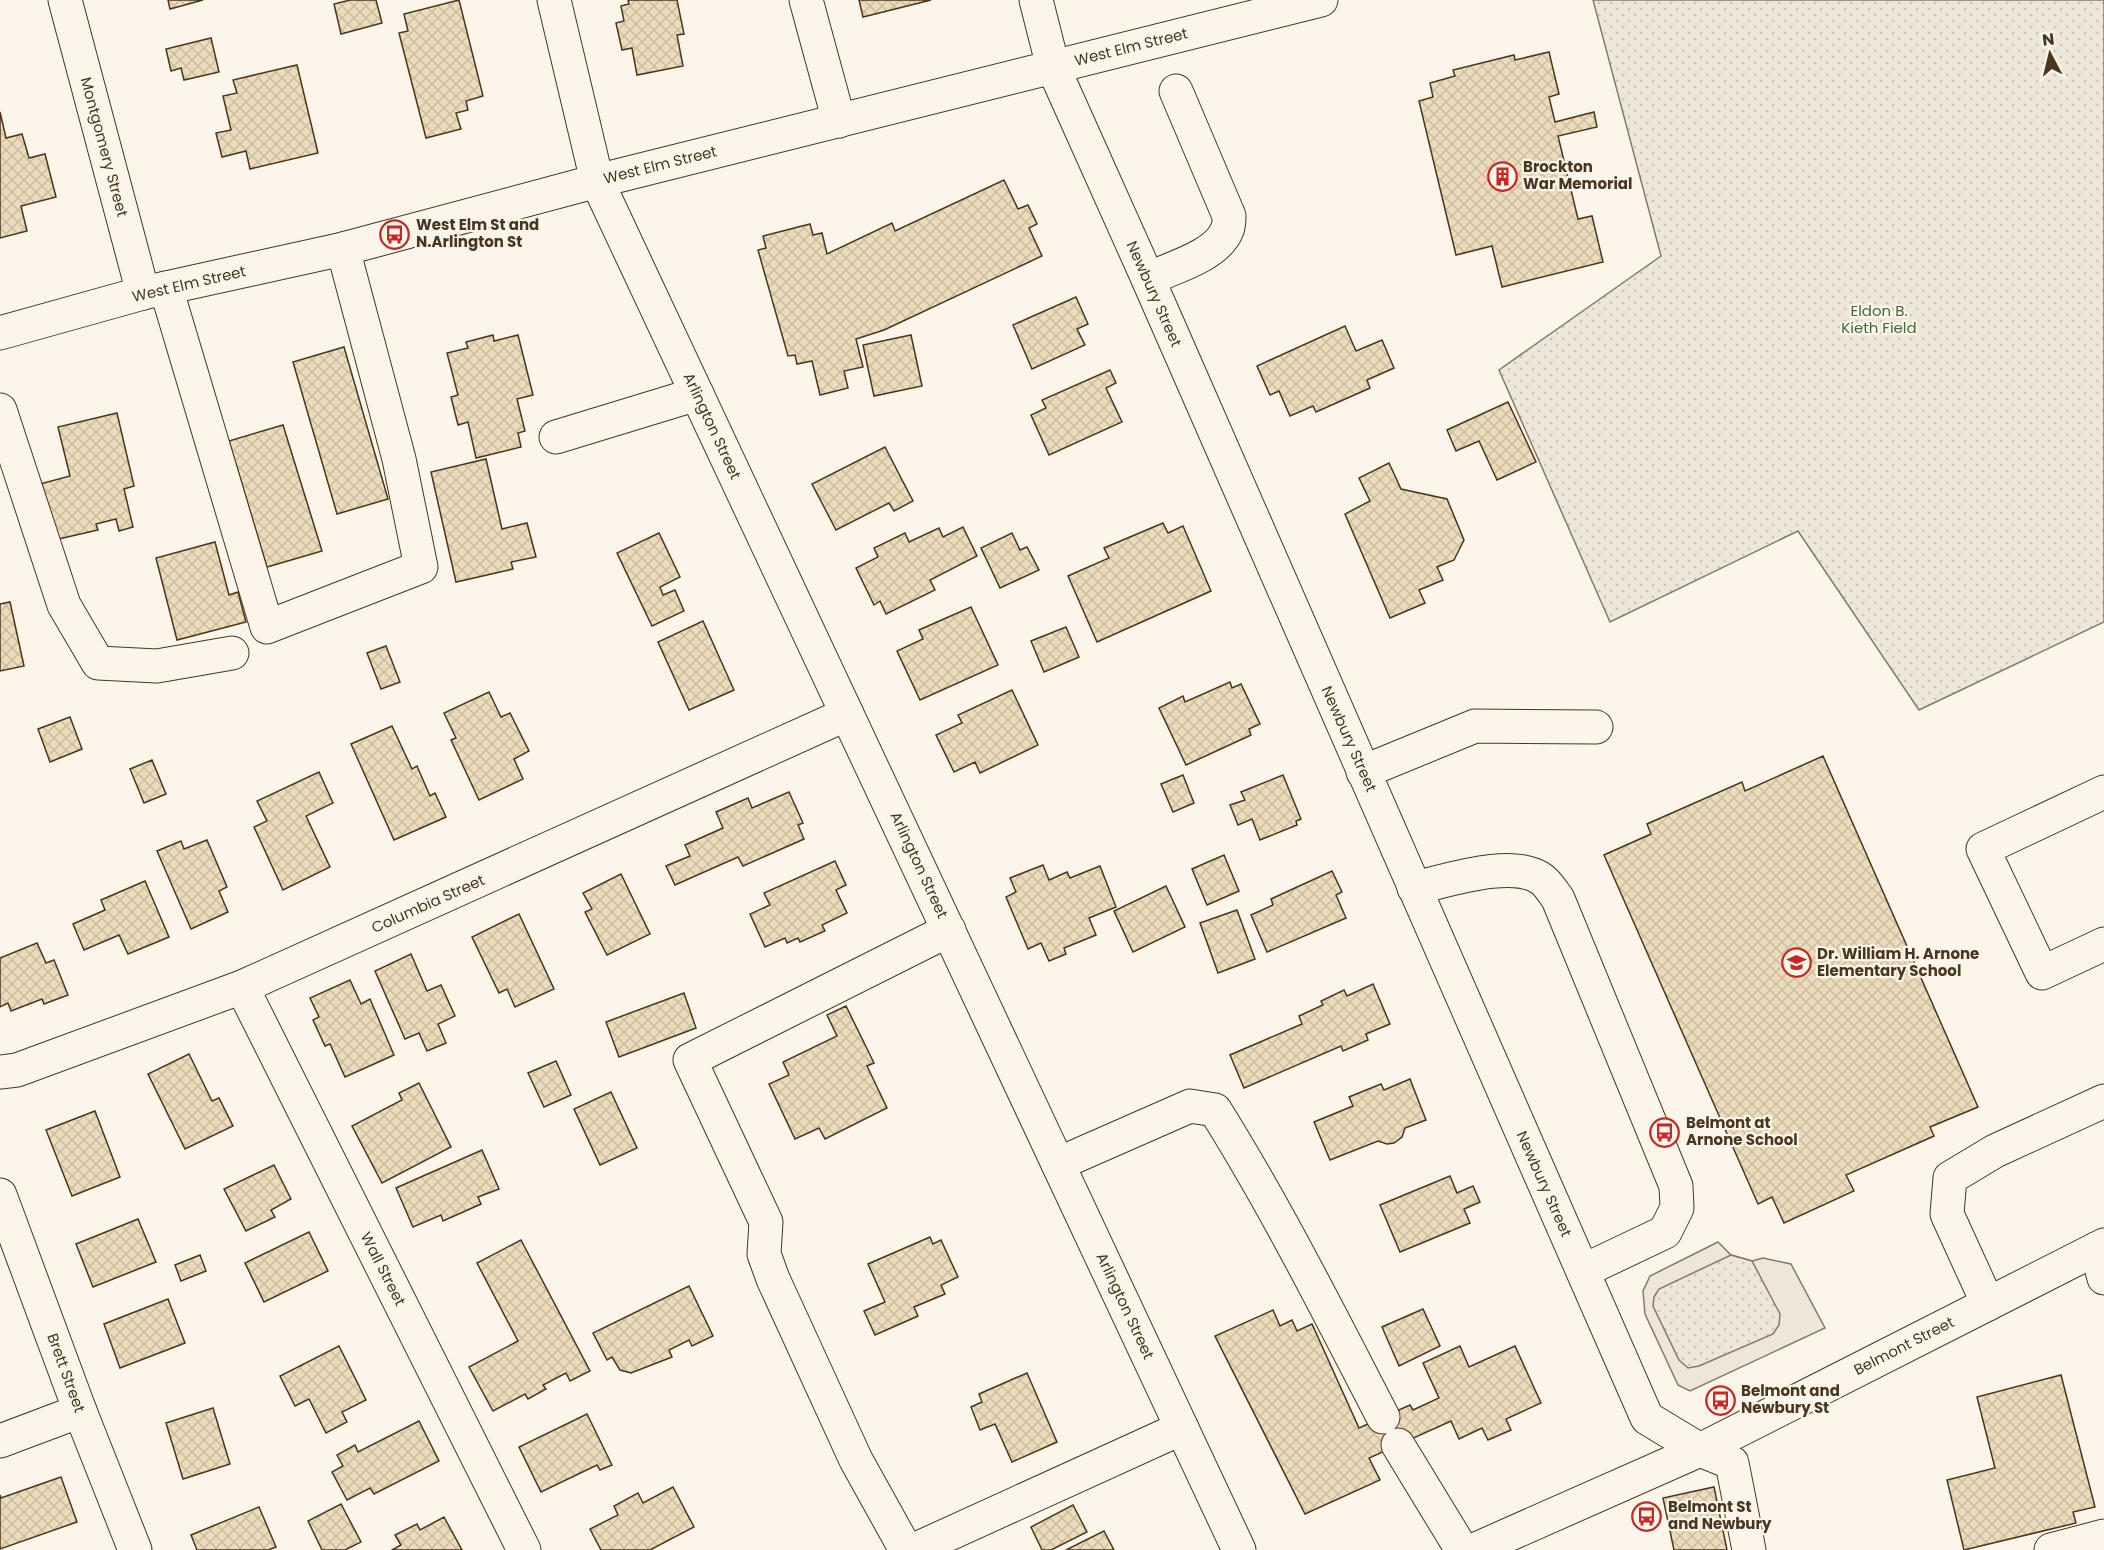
<svg xmlns="http://www.w3.org/2000/svg" width="2104" height="1550" font-family="Poppins,sans-serif">
	<style>
		.grass { fill: #ede6d9; stroke: #887966; stroke-width: 1.5 }
		.park { fill: url(#park-dots); stroke: #887966; stroke-width: 1.5 }
		.building { fill: url(#building-cross-hatch); stroke: #4a3520; stroke-width: 1.5 }
		.lines { fill: none; stroke-linecap: round; stroke-linejoin: round }
		.minor-casing { stroke: #4a3520; stroke-width: 35 }
		.major-casing { stroke: #4a3520; stroke-width: 35 }
		.minor { stroke: #fbf6e9; stroke-width: 33 }
		.major { stroke: #fbf6e9; stroke-width: 33 }
		.labels { text-anchor: middle; stroke-width: 4.5; stroke-linejoin: round; paint-order: stroke }
		.street-label { font-size: 15px; fill: #4a3520; stroke: #fbf6e9 }
		.poi-label { font-size: 15px; font-weight: bold; fill: #4a3520; stroke: #fbf6e9; text-anchor: start }
		.park-label { font-size: 15px; fill: #436837; stroke: #fbf6e9 }
	</style>
	<defs>
		<pattern id="park-dots" width="8" height="8" patternUnits="userSpaceOnUse" patternTransform="scale(1.5)"><rect width="8" height="8" fill="#ede6d9"/><path d="M2 2h.1M6 6h.1" fill="none" stroke="#cdc6ba" stroke-width="1.8" stroke-linecap="round"/></pattern>
		<pattern id="building-cross-hatch" width="8" height="8" patternUnits="userSpaceOnUse" patternTransform="scale(1.5)"><rect width="8" height="8" fill="#ecdcbc"/><path d="M0 0l8 8M0 8l8-8" fill="none" stroke="#ccbda1"/></pattern>
	</defs>
	<rect width="100%" height="100%" fill="#fbf6e9"/>
	<!-- grass -->
	<polygon class="grass" points="1718,1242 1731,1255 1752,1261 1763,1258 1791,1264 1825,1328 1690,1391 1678,1385 1645,1314 1643,1291 1650,1276"/>
	<!-- park -->
	<g class="park">
		<polygon points="1593,0 2104,0 2104,622 1919,710 1798,531 1610,622 1499,370 1661,256"/>
		<polygon points="1731,1255 1752,1261 1780,1314 1779,1325 1773,1334 1699,1366 1688,1368 1679,1360 1653,1306 1654,1297 1659,1289"/>
	</g>
	<!-- building -->
	<g class="building">
		<polygon points="168,0 203,0 170,9"/>
		<polygon points="350,0 376,0 382,23 341,34 334,4"/>
		<polygon points="459,0 483,96 466,101 468,110 456,113 461,129 426,138 399,33 408,31 404,14"/>
		<polygon points="628,0 677,0 684,34 677,35 683,66 637,75 632,48 622,50 616,23 624,21 621,6 629,4"/>
		<polygon points="859,0 931,0 863,17"/>
		<polygon points="211,38 219,72 184,80 181,68 171,71 166,49"/>
		<polygon points="1549,52 1559,94 1549,97 1555,122 1594,112 1597,127 1558,136 1578,219 1592,216 1603,262 1502,287 1492,246 1456,255 1419,101 1433,97 1430,83 1455,76 1453,70 1514,55 1515,60"/>
		<polygon points="297,65 318,153 250,169 246,151 222,157 216,133 231,130 223,96 237,93 233,80"/>
		<polygon points="0,112 6,138 22,134 29,158 45,154 56,197 21,206 27,231 0,238"/>
		<polygon points="1004,180 1018,209 1028,205 1037,224 1029,228 1042,256 884,330 856,339 863,367 844,371 848,388 820,395 812,361 797,364 795,355 788,356 758,250 766,248 763,236 810,224 813,235 822,233 827,254 892,223 895,231"/>
		<polygon points="1076,297 1088,324 1077,329 1085,345 1032,369 1013,325"/>
		<polygon points="1345,326 1356,351 1382,340 1394,368 1367,380 1370,388 1316,412 1313,406 1290,416 1279,391 1270,395 1257,366"/>
		<polygon points="493,335 494,341 518,335 533,395 517,399 525,431 518,433 521,447 476,458 468,422 458,425 451,397 458,395 447,353 468,348 466,342"/>
		<polygon points="911,335 922,386 874,396 863,345"/>
		<polygon points="344,347 388,499 337,514 293,362"/>
		<polygon points="1110,370 1116,383 1106,388 1122,422 1049,455 1031,415 1046,408 1042,400"/>
		<polygon points="1508,402 1536,462 1497,480 1479,441 1456,451 1447,430"/>
		<polygon points="117,413 134,486 124,489 133,527 119,531 116,519 96,524 98,530 54,540 40,484 70,476 58,427"/>
		<polygon points="283,425 322,551 267,567 229,441"/>
		<polygon points="885,447 913,501 894,511 889,503 836,530 812,484"/>
		<polygon points="486,459 502,529 527,523 536,557 511,562 513,569 456,582 431,472"/>
		<polygon points="1389,463 1401,489 1447,499 1464,540 1454,560 1437,567 1443,580 1419,590 1425,603 1390,618 1345,514 1370,501 1359,478"/>
		<polygon points="1163,523 1168,533 1183,526 1211,591 1097,642 1068,576 1109,558 1104,548"/>
		<polygon points="963,527 977,556 930,580 935,590 886,614 880,601 874,605 856,568 878,557 874,548 905,533 909,542 939,528 943,537"/>
		<polygon points="659,533 680,577 660,587 663,595 675,590 684,611 652,626 617,553"/>
		<polygon points="1012,533 1020,550 1027,547 1039,570 1000,588 981,548"/>
		<polygon points="215,542 229,595 238,592 246,622 177,640 156,558"/>
		<polygon points="10,602 24,666 0,671 0,604"/>
		<polygon points="971,607 998,665 920,700 897,651 923,639 919,630"/>
		<polygon points="703,621 734,690 689,710 658,642"/>
		<polygon points="1066,627 1079,657 1044,672 1031,641"/>
		<polygon points="386,646 400,682 381,689 367,653"/>
		<polygon points="1230,682 1232,688 1241,684 1260,724 1249,729 1251,735 1186,765 1159,708 1183,696 1185,702"/>
		<polygon points="1012,690 1038,745 980,773 975,762 954,772 936,735 962,723 958,715"/>
		<polygon points="489,692 501,717 510,713 529,751 514,759 523,779 479,800 451,740 456,738 444,713"/>
		<polygon points="70,717 82,749 50,762 38,729"/>
		<polygon points="392,726 412,769 417,766 430,796 435,793 446,817 394,840 351,744"/>
		<polygon points="1823,756 1978,1107 1930,1127 1934,1136 1846,1175 1854,1191 1784,1223 1772,1197 1758,1204 1604,855 1651,834 1647,824 1742,782 1745,791"/>
		<polygon points="152,760 166,794 144,803 130,769"/>
		<polygon points="319,772 333,803 306,816 330,867 283,890 254,827 267,821 257,801"/>
		<polygon points="1183,775 1194,803 1173,812 1161,784"/>
		<polygon points="1283,775 1301,819 1296,821 1297,825 1260,840 1252,819 1238,825 1230,805 1245,800 1241,792"/>
		<polygon points="789,792 803,823 798,825 804,839 743,866 738,857 675,885 666,866 690,856 685,845 723,828 716,812 748,798 752,808"/>
		<polygon points="207,840 227,887 219,891 228,912 191,929 157,851 181,841 184,849"/>
		<polygon points="1224,855 1239,891 1207,905 1192,869"/>
		<polygon points="835,861 846,885 836,890 847,913 822,925 825,931 800,942 798,938 787,943 785,938 765,947 750,914 770,905 764,893"/>
		<polygon points="1043,865 1049,880 1067,872 1070,878 1100,866 1116,907 1089,918 1096,935 1064,948 1066,954 1049,961 1041,943 1028,949 1006,897 1016,892 1010,878"/>
		<polygon points="1332,871 1342,892 1336,895 1346,918 1267,952 1251,915 1273,905 1271,899"/>
		<polygon points="621,874 650,934 607,955 585,912 592,909 583,893"/>
		<polygon points="145,881 169,937 128,954 119,935 84,950 73,924 105,910 101,900"/>
		<polygon points="1166,886 1185,927 1133,952 1114,911"/>
		<polygon points="1237,910 1255,959 1218,973 1200,923"/>
		<polygon points="519,914 554,989 515,1007 507,989 499,993 472,937"/>
		<polygon points="37,943 46,963 54,960 68,995 44,1004 42,999 11,1011 8,1003 0,1007 0,958"/>
		<polygon points="411,954 427,991 441,985 455,1016 438,1024 446,1043 427,1051 419,1033 405,1039 375,971"/>
		<polygon points="350,980 361,1004 370,999 394,1055 345,1077 330,1044 325,1046 313,1020 319,1017 310,998"/>
		<polygon points="1373,984 1390,1024 1366,1034 1368,1040 1343,1051 1341,1046 1244,1088 1230,1055 1302,1024 1299,1016 1323,1005 1321,1001 1344,990 1347,996"/>
		<polygon points="684,993 696,1028 619,1057 606,1022"/>
		<polygon points="846,1006 874,1063 867,1066 887,1108 825,1139 819,1128 795,1139 769,1084 789,1075 783,1062 837,1036 827,1015"/>
		<polygon points="189,1054 212,1101 219,1098 233,1126 185,1149 148,1074"/>
		<polygon points="556,1061 571,1095 544,1107 528,1073"/>
		<polygon points="1410,1079 1426,1120 1405,1128 1402,1137 1394,1143 1387,1144 1378,1141 1330,1160 1314,1122 1353,1106 1349,1097 1381,1084 1384,1090"/>
		<polygon points="419,1083 451,1147 382,1183 352,1126 402,1100 399,1093"/>
		<polygon points="611,1092 637,1148 600,1165 574,1109"/>
		<polygon points="95,1111 120,1177 72,1196 46,1130"/>
		<polygon points="482,1150 499,1189 478,1197 481,1204 443,1221 441,1215 413,1227 396,1188"/>
		<polygon points="274,1165 291,1199 271,1210 275,1217 246,1231 224,1189"/>
		<polygon points="1450,1176 1457,1193 1473,1186 1480,1202 1464,1209 1470,1223 1400,1252 1380,1205"/>
		<polygon points="138,1219 156,1262 93,1287 76,1244"/>
		<polygon points="309,1232 328,1271 264,1302 245,1263"/>
		<polygon points="930,1237 933,1244 941,1240 958,1277 941,1285 945,1294 914,1307 918,1316 875,1335 864,1311 885,1302 868,1264"/>
		<polygon points="521,1240 590,1371 570,1381 566,1373 543,1385 546,1389 528,1399 525,1394 493,1411 469,1367 518,1341 477,1263"/>
		<polygon points="200,1255 206,1271 181,1281 175,1265"/>
		<polygon points="689,1286 713,1336 692,1346 689,1340 669,1350 672,1357 631,1373 620,1370 612,1357 607,1360 593,1333"/>
		<polygon points="168,1299 185,1343 120,1368 104,1324"/>
		<polygon points="1423,1309 1440,1346 1399,1366 1382,1327"/>
		<polygon points="1273,1310 1280,1326 1292,1320 1297,1331 1312,1324 1359,1428 1410,1405 1413,1410 1439,1398 1423,1363 1460,1346 1469,1367 1515,1346 1541,1403 1506,1419 1511,1430 1488,1440 1482,1428 1459,1439 1451,1421 1369,1458 1380,1480 1305,1514 1215,1336"/>
		<polygon points="339,1346 366,1400 342,1412 347,1422 326,1433 309,1399 295,1406 280,1376"/>
		<polygon points="1027,1373 1057,1442 1012,1462 995,1424 980,1430 971,1407 982,1402 979,1394"/>
		<polygon points="2061,1375 2095,1507 2073,1512 2076,1523 1964,1550 1947,1480 1995,1468 1977,1397"/>
		<polygon points="213,1408 230,1464 183,1479 166,1423"/>
		<polygon points="587,1414 612,1465 600,1470 597,1465 541,1492 519,1447"/>
		<polygon points="419,1421 439,1461 374,1494 370,1488 347,1500 332,1472 343,1466 337,1455 355,1445 358,1452"/>
		<polygon points="61,1477 77,1522 0,1549 0,1495 1,1498"/>
		<polygon points="673,1487 694,1527 650,1550 601,1550 590,1529 618,1515 614,1506 638,1493 643,1503"/>
		<polygon points="1714,1487 1727,1550 1674,1550 1663,1498"/>
		<polygon points="341,1504 361,1542 345,1550 322,1550 308,1521"/>
		<polygon points="1073,1505 1087,1532 1051,1550 1042,1550 1031,1527"/>
		<polygon points="259,1507 276,1547 268,1550 197,1550 191,1535"/>
		<polygon points="444,1517 462,1550 392,1550 401,1545 395,1535 417,1524 420,1530"/>
		<polygon points="1104,1531 1114,1550 1066,1550"/>
	</g>
	<g class="lines">
		<defs>
			<g id="minor">
				<polyline points="65,0 143,293"/>
				<polyline points="554,0 597,181 1239,1550"/>
				<polyline points="806,0 839,121"/>
				<polyline points="1036,0 1053,67 1148,279 1647,1418 1700,1450 1732,1463 1749,1550"/>
				<path d="M1148 279C1171 268 1217 256 1227 230 1229 226 1229 220 1229 216L1176 91"/>
				<polyline points="166,288 267,627 421,567 399,459 343,249"/>
				<polyline points="0,333 143,293 343,249 597,181 1321,0"/>
				<polyline points="0,410 64,605 98,663 157,666 232,653"/>
				<polyline points="556,437 697,394"/>
				<polyline points="1363,772 1475,726 1596,727"/>
				<polyline points="2104,792 1983,849 2042,973 2104,944"/>
				<path d="M1414 888C1447 881 1511 859 1540 878 1547 882 1553 892 1558 899L1676 1186 1677 1208 1665 1232 1583 1271"/>
				<polyline points="242,987 524,1550"/>
				<polyline points="0,1072 17,1070 242,987 847,714"/>
				<path d="M1058 1164 1190 1106 1215 1110C1277 1209 1329 1313 1383 1417"/>
				<polyline points="0,1195 80,1411 135,1550"/>
				<polyline points="2096,1249 2104,1278"/>
				<polyline points="1988,1304 1947,1214 1950,1178 1995,1151 2104,1101"/>
				<polyline points="0,1441 80,1411"/>
				<polyline points="1398,1445 1462,1550"/>
				<polyline points="906,1550 856,1460 773,1279 764,1254 766,1222 690,1060 949,930"/>
				<polyline points="914,1550 1182,1428"/>
				<polyline points="2051,1550 2104,1536"/>
			</g>
			<polyline id="major" points="1474,1550 1700,1450 2104,1245"/>
		</defs>
		<!-- minor casing -->
		<use href="#minor" class="minor-casing"/>
		<!-- major casing -->
		<use href="#major" class="major-casing"/>
		<!-- minor -->
		<use href="#minor" class="minor"/>
		<!-- major -->
		<use href="#major" class="major"/>
	</g>
	<!-- icons -->
	<defs>
		<symbol id="building-ring" viewBox="-11 -11 22 22"><circle r="9.5" fill="#fbf6e9" stroke="#c62828" stroke-width="1.5"/><path d="M-4-6H4V6H1V3H-1V6H-4ZM-2.5-4.3h1.7v1.8h-1.7ZM.8-4.3h1.7v1.8H.8ZM-2.5-1h1.7V.8h-1.7ZM.8-1h1.7V.8H.8Z" fill="#c62828"/></symbol>
		<symbol id="bus-ring" viewBox="-11 -11 22 22"><circle r="9.5" fill="#fbf6e9" stroke="#c62828" stroke-width="1.5"/><path d="M-5-6H5V4H4V6H2V4H-2V6H-4V4H-5ZM-3.5-4V0h7V-4ZM-3.5 1.2v1.5H-2V1.2ZM2 1.2v1.5H3.5V1.2Z" fill="#c62828"/></symbol>
		<symbol id="school-ring" viewBox="-11 -11 22 22"><circle r="9.5" fill="#fbf6e9" stroke="#c62828" stroke-width="1.5"/><path d="M0-5L7-2L0 1L-7-2ZM-4 1L0 2.5L4 1V4Q0 6-4 4Z" fill="#c62828"/></symbol>
	</defs>
	<g fill-rule="evenodd">
		<use href="#building-ring" x="1486" y="160" width="33" height="33"/>
		<use href="#bus-ring" x="378" y="218" width="33" height="33"/>
		<use href="#school-ring" x="1780" y="946" width="33" height="33"/>
		<use href="#bus-ring" x="1648" y="1116" width="33" height="33"/>
		<use href="#bus-ring" x="1704" y="1384" width="33" height="33"/>
		<use href="#bus-ring" x="1630" y="1500" width="33" height="33"/>
	</g>
	<g class="labels">
		<!-- street labels -->
		<g class="street-label">
			<text transform="translate(1131 47) rotate(-14)" y="5">West Elm Street</text>
			<text transform="translate(104 147) rotate(75)" y="5">Montgomery Street</text>
			<text transform="translate(660 165) rotate(-14)" y="5">West Elm Street</text>
			<text transform="translate(189 284) rotate(-13)" y="5">West Elm Street</text>
			<text transform="translate(1154 294) rotate(66)" y="5">Newbury Street</text>
			<text transform="translate(712 426) rotate(65)" y="5">Arlington Street</text>
			<text transform="translate(1349 739) rotate(66)" y="5">Newbury Street</text>
			<text transform="translate(919 865) rotate(65)" y="5">Arlington Street</text>
			<text transform="translate(428 904) rotate(-24)" y="5">Columbia Street</text>
			<text transform="translate(1544 1184) rotate(66)" y="5">Newbury Street</text>
			<text transform="translate(383 1269) rotate(63)" y="5">Wall Street</text>
			<text transform="translate(1125 1306) rotate(65)" y="5">Arlington Street</text>
			<text transform="translate(1904 1346) rotate(-27)" y="5">Belmont Street</text>
			<text transform="translate(66 1373) rotate(70)" y="5">Brett Street</text>
		</g>
		<!-- poi labels -->
		<g class="poi-label">
			<text x="1523" y="172">Brockton<tspan x="1523" dy="17">War Memorial</tspan></text>
			<text x="416" y="230">West Elm St and<tspan x="416" dy="17">N.Arlington St</tspan></text>
			<text x="1817" y="959">Dr. William H. Arnone<tspan x="1817" dy="17">Elementary School</tspan></text>
			<text x="1686" y="1128">Belmont at<tspan x="1686" dy="17">Arnone School</tspan></text>
			<text x="1741" y="1396">Belmont and<tspan x="1741" dy="17">Newbury St</tspan></text>
			<text x="1668" y="1512">Belmont St<tspan x="1668" dy="17">and Newbury</tspan></text>
		</g>
		<!-- park labels -->
		<g class="park-label">
			<text x="1879" y="316">Eldon B.<tspan x="1879" dy="17">Kieth Field</tspan></text>
		</g>
	</g>
	<!-- north arrow -->
	<g transform="translate(2050 54) rotate(353)" stroke="#fbf6e9" stroke-width="4.5" paint-order="stroke">
	<path d="M0-4.5L10 22L0 15L-10 22Z" fill="#4a3520"/>
	<text y="-9" font-size="16" font-weight="bold" text-anchor="middle" fill="#4a3520">N</text>
	</g>
</svg>
